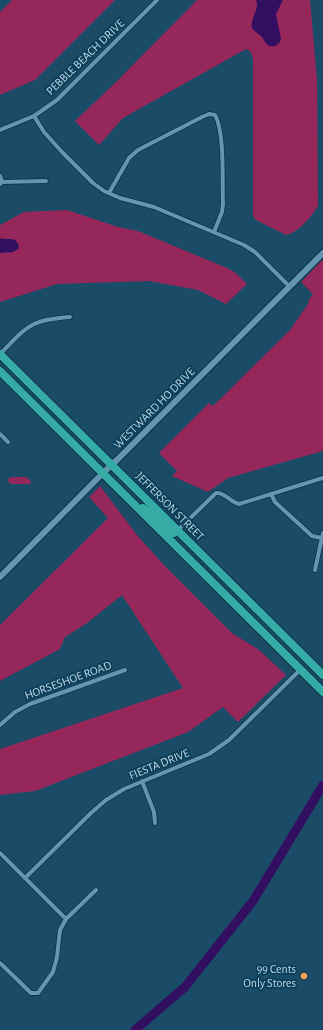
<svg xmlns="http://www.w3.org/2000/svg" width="323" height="1030" font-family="'Alegreya Sans',sans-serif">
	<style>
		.green { fill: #95275b }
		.water { fill: #320f60 }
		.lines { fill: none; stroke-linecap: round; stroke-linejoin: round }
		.river { stroke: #320f60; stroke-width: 9 }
		.minor-casing { stroke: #0a3145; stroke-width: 5.5 }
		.tertiary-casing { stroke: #0a3145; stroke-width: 8 }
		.primary-casing { stroke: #0a3145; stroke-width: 10 }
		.minor { stroke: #6495b3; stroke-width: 4 }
		.tertiary { stroke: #6495b3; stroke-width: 6 }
		.primary { stroke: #36aba6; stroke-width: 8 }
		.poi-dot { fill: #fc9d54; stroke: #0d415b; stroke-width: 1.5 }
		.labels { text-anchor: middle; stroke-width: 4; stroke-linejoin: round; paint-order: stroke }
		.street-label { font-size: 12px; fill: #bdd6e5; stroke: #0d415b }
		.poi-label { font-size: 12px; fill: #bdd6e5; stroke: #0d415b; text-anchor: end }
	</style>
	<rect width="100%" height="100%" fill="#1b4c67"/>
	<!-- green -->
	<g class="green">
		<polygon points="12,0 115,0 35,80 0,95 0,12"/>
		<path d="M197 0H310L317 80 318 206C311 217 299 232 286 235L256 220 253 216V59L251 52 246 49 123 118 99 145 75 121 115 83Z"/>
		<polygon points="67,210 118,227 138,231 227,268 236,273 247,284 226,304 198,290 149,281 57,284 0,302 0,225 24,212"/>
		<polygon points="323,259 323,451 228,478 208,492 172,476 177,471 159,453 209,403 213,406 290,330 308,304 309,299 313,294 301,282"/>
		<polygon points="11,477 26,477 31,481 30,484 11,484 7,480"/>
		<polygon points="100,486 137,535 162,563 232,633 259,650 286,675 238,722 223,707 188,732 35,791 0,795 0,749 183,688 122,595 87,623 65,637 60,649 0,681 0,625 108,518 89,497"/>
	</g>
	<!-- water -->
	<g class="water">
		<path d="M256 0H283L276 14 281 39C280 44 274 49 268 45 266 44 264 40 262 37 259 34 255 32 252 28 250 17 260 10 256 0Z"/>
		<path d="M0 238C8 241 15 235 19 246L18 249 13 252 0 253Z"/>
	</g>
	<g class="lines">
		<!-- river -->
		<polyline class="river" points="135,1030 185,987 253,901 323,785"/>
		<defs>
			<g id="minor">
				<polyline points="34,116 44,132 62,152 93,183 104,191 120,198 154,207 244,245 255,252 290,287"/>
				<polyline points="0,130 34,116 57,100 157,0"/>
				<polyline points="0,176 2,182 0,184"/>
				<polyline points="2,182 46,181"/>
				<path d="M109 193 129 158 138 150 202 117 209 114 215 115C225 132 222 183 223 204L222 212 214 232"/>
				<path d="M0 354C28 326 29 320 70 317"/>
				<polyline points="0,434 8,442"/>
				<polyline points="271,494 275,502 312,536 322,538"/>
				<path d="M178 530 216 493C225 492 230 502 239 504L323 478"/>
				<polyline points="315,570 323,533"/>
				<polyline points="0,725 15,712 30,704 125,670"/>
				<polyline points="142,781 154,812 155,823"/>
				<polyline points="0,853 66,919"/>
				<polyline points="25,878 91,813 106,800 124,789 209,754 229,740 301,669"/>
				<polyline points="0,963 31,993 38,993 53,972 57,957 60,930 66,919 96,890"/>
			</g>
			<polyline id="tertiary" points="0,577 103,473 119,458 323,253"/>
			<g id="primary">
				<polyline points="0,354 323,675"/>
				<polyline points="0,371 323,692"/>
				<polyline points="143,508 152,514 172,533 174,533 178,530"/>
			</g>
		</defs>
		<!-- minor casing -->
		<use href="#minor" class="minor-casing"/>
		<!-- tertiary casing -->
		<use href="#tertiary" class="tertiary-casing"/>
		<!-- primary casing -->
		<use href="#primary" class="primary-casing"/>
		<!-- minor -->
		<use href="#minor" class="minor"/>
		<!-- tertiary -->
		<use href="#tertiary" class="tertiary"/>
		<!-- primary -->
		<use href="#primary" class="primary"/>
	</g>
	<!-- markers -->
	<circle class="poi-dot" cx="304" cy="976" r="4"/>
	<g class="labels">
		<!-- street labels -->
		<g class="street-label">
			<text transform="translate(85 57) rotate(-44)" y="4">PEBBLE BEACH DRIVE</text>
			<text transform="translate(154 408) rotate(-45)" y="4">WESTWARD HO DRIVE</text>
			<text transform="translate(170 506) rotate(45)" y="4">JEFFERSON STREET</text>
			<text transform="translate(68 680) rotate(-20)" y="4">HORSESHOE ROAD</text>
			<text transform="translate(159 764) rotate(-22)" y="4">FIESTA DRIVE</text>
		</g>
		<!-- poi labels -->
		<g class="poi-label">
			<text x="296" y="973">99 Cents<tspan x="296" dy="14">Only Stores</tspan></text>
		</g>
	</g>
</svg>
